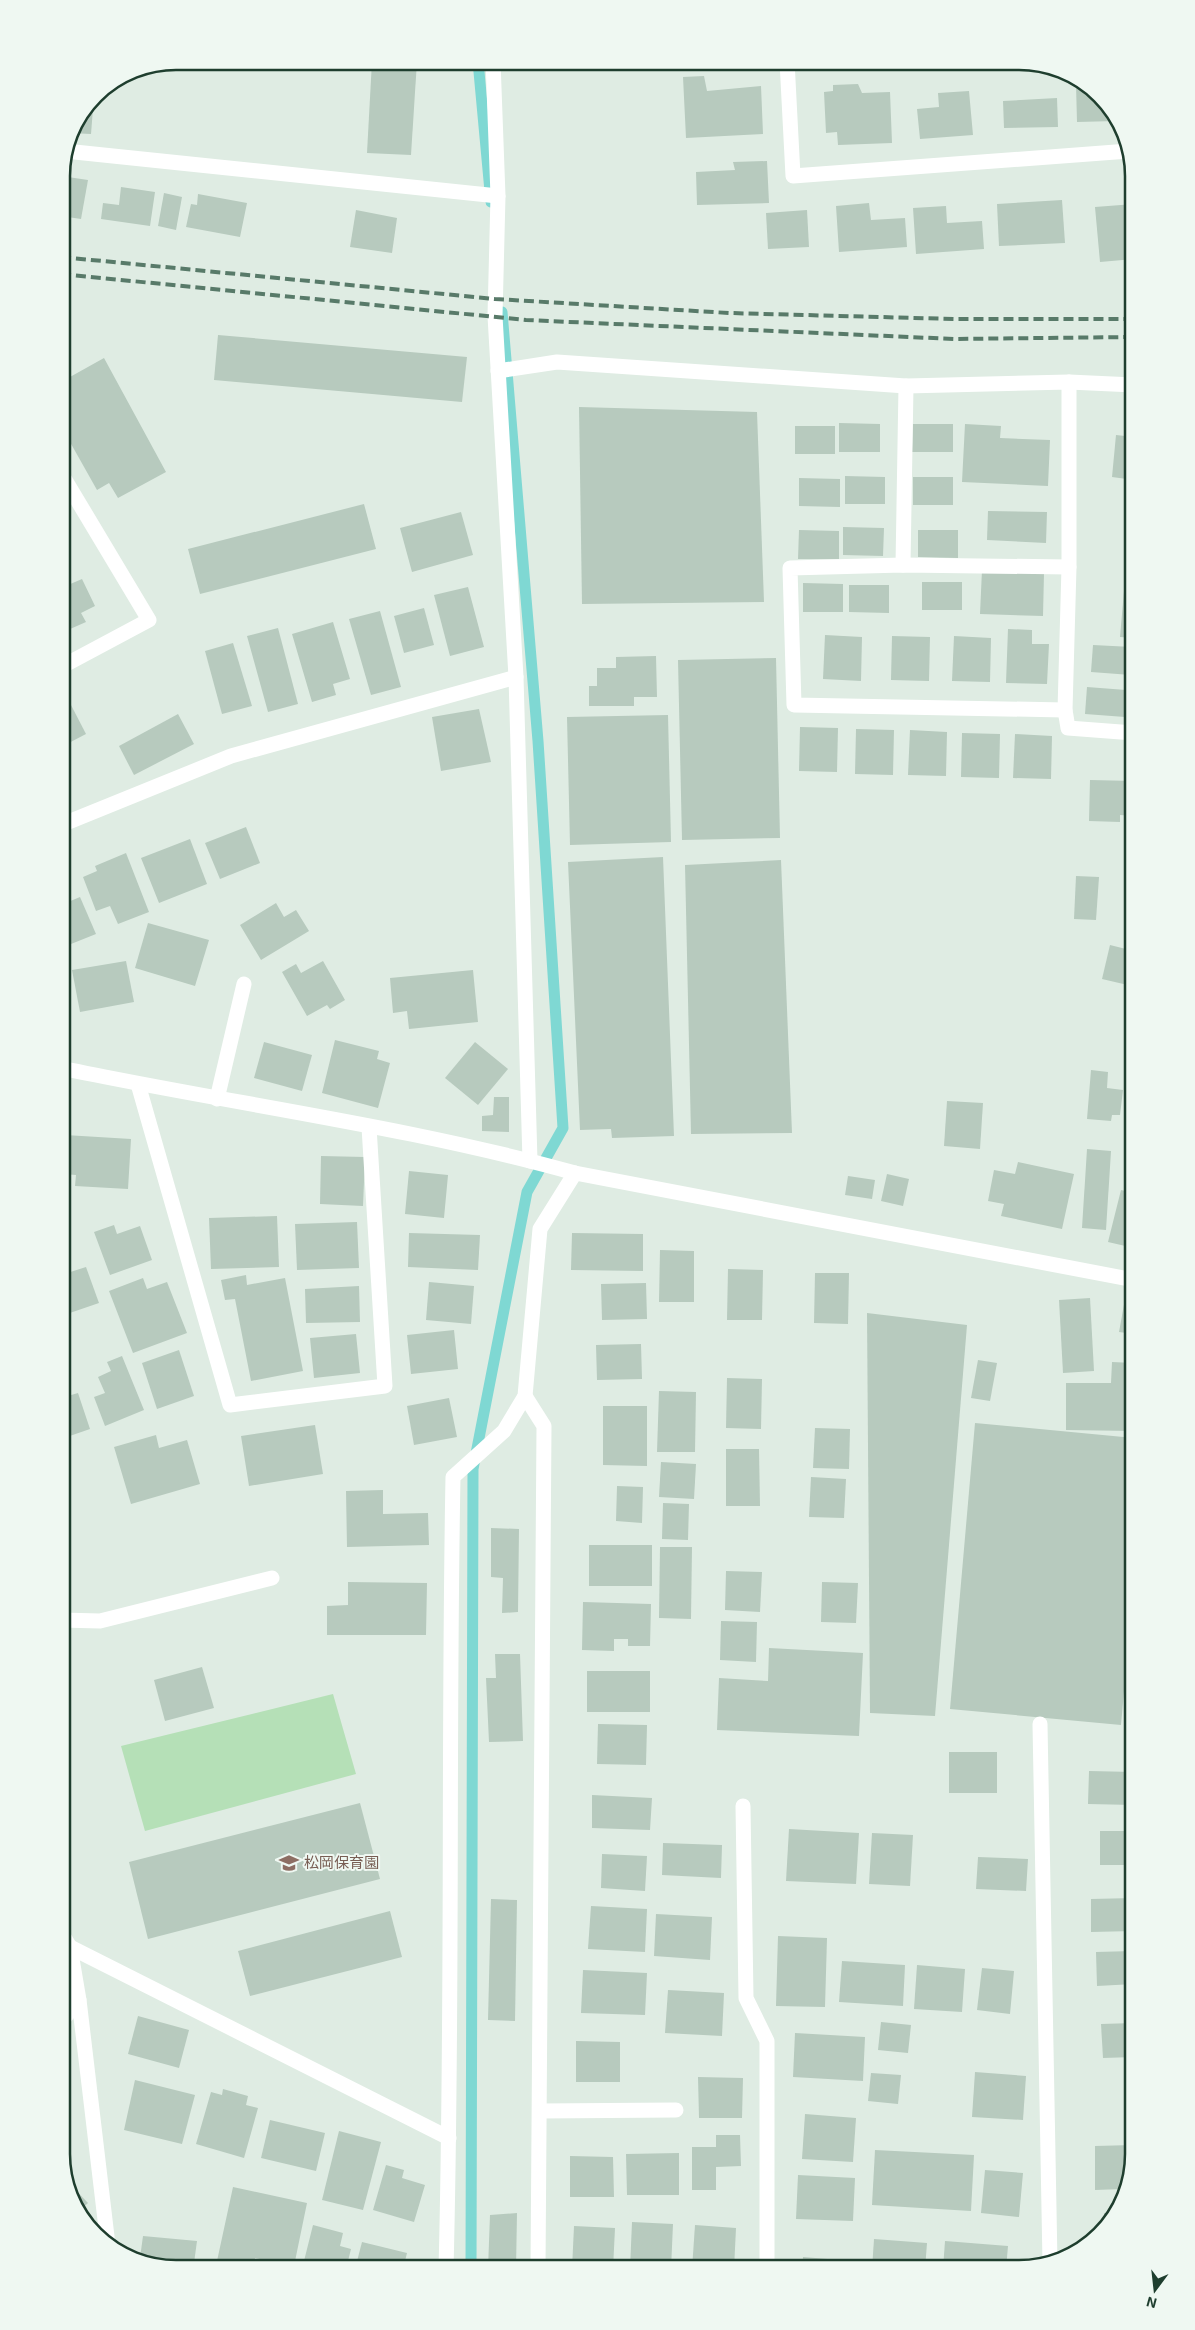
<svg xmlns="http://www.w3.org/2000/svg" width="1195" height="2330" font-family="'Exo 2','Noto Sans JP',sans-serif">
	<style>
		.green { fill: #b5e0b7 }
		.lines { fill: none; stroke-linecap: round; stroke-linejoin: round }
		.stream { stroke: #7fd8d3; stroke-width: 11 }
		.building { fill: #b7cabe }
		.minor { stroke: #fff; stroke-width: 15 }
		.rail { stroke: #587a69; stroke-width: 4; stroke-dasharray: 10 5; stroke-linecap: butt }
		.labels { text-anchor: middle; stroke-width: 4; stroke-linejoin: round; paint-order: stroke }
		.education-label { font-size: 15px; fill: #785e54; stroke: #eff8f2; text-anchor: start }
		.rim { fill: none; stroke: #1e3e2e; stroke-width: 2.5 }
	</style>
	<rect width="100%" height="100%" fill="#dfece3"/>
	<!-- green -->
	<polygon class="green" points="333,1694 356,1774 145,1831 121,1746"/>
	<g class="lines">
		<!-- stream -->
		<g class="stream">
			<polyline points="478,61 491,202"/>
			<polyline points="471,2269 473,1469 527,1192 563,1128 538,741 502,312"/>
		</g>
	</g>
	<!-- building -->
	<g class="building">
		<polygon points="372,61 417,61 411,155 367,153"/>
		<polygon points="830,61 877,61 877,63 830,67"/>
		<polygon points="704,76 707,91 761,86 763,134 686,138 683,77"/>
		<polygon points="858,84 862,93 890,92 892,143 838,145 837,132 826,133 824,92 833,91 833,85"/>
		<polygon points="1076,84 1089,85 1116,121 1077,122"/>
		<polygon points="969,91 973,135 920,139 917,109 939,107 938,93"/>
		<polygon points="94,96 91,134 70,133 70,132"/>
		<polygon points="1057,98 1058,127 1004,128 1003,101"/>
		<polygon points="767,161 769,203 697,205 696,172 735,170 733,162"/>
		<polygon points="61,176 88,180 81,219 61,216"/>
		<polygon points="121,187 155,192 150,226 101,219 103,203 119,205"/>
		<polygon points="164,193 182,197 176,230 158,226"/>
		<polygon points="198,194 247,203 240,237 186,227 191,204 197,205"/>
		<polygon points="1062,200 1065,243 999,246 997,204"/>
		<polygon points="869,203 871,220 905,218 907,247 839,252 836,206"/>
		<polygon points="1134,204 1134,259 1100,262 1095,207"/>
		<polygon points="946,206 947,223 982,221 984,249 916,254 913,208"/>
		<polygon points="356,210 397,218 392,253 350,247"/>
		<polygon points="807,210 809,247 768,249 766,213"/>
		<polygon points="218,335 467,357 462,402 214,380"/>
		<polygon points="104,358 166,472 118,498 109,483 97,490 61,426 61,382"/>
		<polygon points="579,407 757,412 764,602 582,604"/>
		<polygon points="839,423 880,424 880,452 839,452"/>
		<polygon points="913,424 953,424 953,452 912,452"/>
		<polygon points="965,424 1001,426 1000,438 1050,440 1048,486 962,482"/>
		<rect x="795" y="426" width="40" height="28"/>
		<polygon points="1116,435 1134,437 1134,480 1112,477"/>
		<polygon points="845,476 885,477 885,504 845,504"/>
		<rect x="913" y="477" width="40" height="28"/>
		<polygon points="799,478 840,479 840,507 799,506"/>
		<polygon points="364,504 376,549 200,594 188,549"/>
		<polygon points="988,511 1047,512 1046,543 987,540"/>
		<polygon points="461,512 473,555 412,572 400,528"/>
		<polygon points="843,527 884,528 883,556 843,555"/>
		<polygon points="799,530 839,531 839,559 798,559"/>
		<polygon points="918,530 958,530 958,558 918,557"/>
		<polygon points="982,570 1044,573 1043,616 980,614"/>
		<polygon points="82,579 95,606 81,613 86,622 61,633 61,588"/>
		<rect x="922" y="582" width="40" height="28"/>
		<polygon points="803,583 843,584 843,612 803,612"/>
		<polygon points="849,585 889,585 889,613 849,612"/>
		<polygon points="468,587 484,647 450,656 434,595"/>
		<polygon points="1124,591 1134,592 1134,638 1120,637"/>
		<polygon points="424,608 434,645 404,653 394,616"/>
		<polygon points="380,611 401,687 371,695 349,619"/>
		<polygon points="333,622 350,679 333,684 336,695 312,702 292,634"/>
		<polygon points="278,628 298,704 268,712 247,636"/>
		<polygon points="1008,629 1032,630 1032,644 1049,644 1047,684 1006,683"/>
		<polygon points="825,635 862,637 861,681 823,679"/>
		<polygon points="892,636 930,637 929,681 891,680"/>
		<polygon points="954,636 991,638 990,682 952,681"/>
		<polygon points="233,643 252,706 222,714 205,651"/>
		<polygon points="1093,645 1132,647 1131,675 1091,672"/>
		<polygon points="656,656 657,697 634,697 634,706 589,706 589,686 597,686 597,668 616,668 616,657"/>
		<polygon points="776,658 780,838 682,840 678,660"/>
		<polygon points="1087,687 1126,690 1125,717 1085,714"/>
		<polygon points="71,705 86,734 61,747 61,709"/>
		<polygon points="479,709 491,762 441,771 432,717"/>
		<polygon points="178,714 194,744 134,775 119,746"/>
		<polygon points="668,715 671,842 570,845 567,717"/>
		<polygon points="800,727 838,728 837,772 799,771"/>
		<polygon points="856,729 894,730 893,775 855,774"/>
		<polygon points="910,730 947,732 946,776 908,775"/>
		<polygon points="962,733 1000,734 999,778 961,777"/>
		<polygon points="1015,734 1052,736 1051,779 1013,778"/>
		<polygon points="1090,780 1134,781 1134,816 1120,815 1120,822 1089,821"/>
		<polygon points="246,827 260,863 220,879 205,843"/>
		<polygon points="190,839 207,884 159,903 141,858"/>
		<polygon points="126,853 149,912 118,924 110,906 96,911 83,877 97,871 95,866"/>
		<polygon points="663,857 674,1136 612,1138 611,1129 580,1130 568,862"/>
		<polygon points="781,860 792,1133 691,1134 685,865"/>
		<polygon points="1076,876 1099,877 1096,920 1074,919"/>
		<polygon points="80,897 96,934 61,948 61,905"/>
		<polygon points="276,903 284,917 296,910 309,931 261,960 240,925"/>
		<polygon points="148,923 209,940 195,986 135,968"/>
		<polygon points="1110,945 1134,951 1132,986 1102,979"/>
		<polygon points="126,961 134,1002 80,1012 72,970"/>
		<polygon points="323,961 345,1000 330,1009 327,1005 307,1016 282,972 296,964 301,973"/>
		<polygon points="473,970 478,1022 409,1029 407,1011 393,1013 390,978"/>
		<polygon points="335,1040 379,1051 377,1059 390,1063 378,1108 322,1093"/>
		<polygon points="264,1042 312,1055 302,1091 254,1078"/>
		<polygon points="475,1042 508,1069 478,1105 445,1078"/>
		<polygon points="1091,1070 1108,1072 1107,1088 1123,1090 1120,1115 1112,1115 1111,1121 1087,1119"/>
		<polygon points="494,1097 509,1097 509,1132 482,1131 482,1116 493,1115"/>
		<polygon points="947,1101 983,1103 980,1149 944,1146"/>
		<polygon points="65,1135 131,1139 128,1189 75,1186 76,1175 63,1174"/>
		<polygon points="1087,1149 1111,1151 1106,1230 1082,1228"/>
		<polygon points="321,1156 365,1157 363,1206 320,1204"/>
		<polygon points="1018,1162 1074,1174 1062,1229 1001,1216 1004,1204 988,1201 994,1170 1015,1174"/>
		<polygon points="409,1171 448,1175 444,1218 405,1214"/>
		<polygon points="887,1174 909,1179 903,1206 881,1201"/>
		<polygon points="848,1176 875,1180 872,1199 845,1195"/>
		<polygon points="1121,1190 1134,1193 1134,1248 1108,1242"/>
		<polygon points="277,1216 279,1267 211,1269 209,1218"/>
		<polygon points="357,1222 359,1268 297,1270 295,1224"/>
		<polygon points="114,1225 117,1234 140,1226 152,1260 110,1275 94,1232"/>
		<polygon points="409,1233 480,1235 478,1270 408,1267"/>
		<polygon points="572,1233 643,1234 643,1271 571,1270"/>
		<polygon points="660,1250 694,1251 694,1302 659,1302"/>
		<polygon points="86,1267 99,1303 61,1316 61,1275"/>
		<polygon points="728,1269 763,1270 762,1320 727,1320"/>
		<polygon points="815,1273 849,1273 848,1324 814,1323"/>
		<polygon points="246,1275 247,1285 285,1278 303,1371 251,1381 235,1299 225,1300 221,1280"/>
		<polygon points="143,1278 147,1289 167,1282 187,1333 133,1353 109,1291"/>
		<polygon points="429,1282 474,1286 471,1324 426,1320"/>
		<polygon points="646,1283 647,1319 602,1320 601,1284"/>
		<polygon points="359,1286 360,1322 306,1323 305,1289"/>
		<polygon points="1090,1298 1094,1371 1063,1373 1059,1300"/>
		<polygon points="1125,1299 1134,1301 1134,1334 1119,1332"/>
		<polygon points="867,1313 967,1325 935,1716 870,1713"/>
		<polygon points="454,1330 458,1369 411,1374 407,1335"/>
		<polygon points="356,1334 360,1373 314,1378 310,1338"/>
		<polygon points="641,1344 642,1379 597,1380 596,1345"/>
		<polygon points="179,1350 194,1396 157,1409 142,1363"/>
		<polygon points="122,1356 144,1410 105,1426 94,1397 105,1393 98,1377 111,1371 107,1362"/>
		<polygon points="978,1360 997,1363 990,1401 971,1398"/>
		<polygon points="1112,1362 1134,1363 1134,1431 1066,1430 1066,1383 1111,1383"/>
		<polygon points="727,1378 762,1379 761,1429 726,1428"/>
		<polygon points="659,1391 696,1392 695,1452 657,1452"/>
		<polygon points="78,1393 90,1429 61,1439 61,1398"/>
		<polygon points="449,1398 457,1437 414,1445 407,1406"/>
		<polygon points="603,1406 647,1406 647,1466 603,1465"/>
		<polygon points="975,1423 1134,1438 1134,1578 1121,1725 950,1709"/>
		<polygon points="315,1425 323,1474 249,1486 241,1436"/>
		<polygon points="815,1428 850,1429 849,1469 813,1468"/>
		<polygon points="156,1435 159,1448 187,1440 200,1484 131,1504 114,1447"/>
		<polygon points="726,1449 759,1449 760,1506 726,1506"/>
		<polygon points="661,1462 696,1464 694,1499 659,1497"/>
		<polygon points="811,1477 846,1479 844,1518 809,1517"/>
		<polygon points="617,1486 643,1487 642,1523 616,1521"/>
		<polygon points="383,1490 383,1514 428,1513 429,1545 347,1547 346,1491"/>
		<polygon points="663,1503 689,1504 688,1540 662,1539"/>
		<polygon points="491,1528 519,1529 518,1612 502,1613 503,1578 491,1577"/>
		<rect x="589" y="1545" width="63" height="41"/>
		<polygon points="660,1547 692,1547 691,1619 659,1618"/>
		<polygon points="726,1571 762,1572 760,1612 725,1610"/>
		<polygon points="348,1582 427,1583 426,1635 327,1635 327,1606 348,1605"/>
		<polygon points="822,1582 858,1583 856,1623 821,1622"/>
		<polygon points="583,1602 651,1604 650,1646 628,1646 628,1639 614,1639 614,1651 582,1650"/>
		<polygon points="721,1621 757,1622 756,1662 720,1660"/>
		<polygon points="769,1648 863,1653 859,1736 717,1730 719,1678 768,1681"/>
		<polygon points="495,1654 520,1654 523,1741 489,1742 486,1678 496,1678"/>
		<polygon points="202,1667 214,1708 165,1721 154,1680"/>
		<rect x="587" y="1671" width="63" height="41"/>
		<polygon points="598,1724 647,1725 646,1765 597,1764"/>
		<rect x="949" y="1752" width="48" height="41"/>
		<polygon points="1089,1771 1134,1772 1134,1805 1088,1804"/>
		<polygon points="592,1795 652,1798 650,1830 592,1828"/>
		<polygon points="360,1803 380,1879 148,1939 129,1862"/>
		<polygon points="789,1829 859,1833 856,1884 786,1881"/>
		<rect x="1100" y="1831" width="34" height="34"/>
		<polygon points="872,1833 913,1835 910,1886 869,1884"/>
		<polygon points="663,1843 722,1845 721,1878 662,1875"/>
		<polygon points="602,1854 647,1856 645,1891 601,1888"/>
		<polygon points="978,1857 1028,1859 1026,1891 976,1889"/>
		<polygon points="1134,1898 1134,1931 1091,1932 1091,1899"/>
		<polygon points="491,1899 517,1900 515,2021 488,2020"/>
		<polygon points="591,1906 647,1909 645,1952 588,1949"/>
		<polygon points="390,1911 402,1957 250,1996 238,1951"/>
		<polygon points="656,1914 712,1917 710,1960 654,1956"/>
		<polygon points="778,1936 827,1938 825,2007 776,2006"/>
		<polygon points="1133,1951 1134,1984 1097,1986 1096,1952"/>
		<polygon points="842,1961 905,1965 903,2006 839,2002"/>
		<polygon points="917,1965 965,1969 962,2012 914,2009"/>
		<polygon points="982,1968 1014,1971 1010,2014 977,2010"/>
		<polygon points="583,1970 647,1973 645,2015 581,2013"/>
		<polygon points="668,1990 724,1993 722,2036 665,2033"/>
		<polygon points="138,2016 189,2030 179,2068 128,2054"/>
		<polygon points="881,2022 911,2025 908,2053 878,2050"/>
		<polygon points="1134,2023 1134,2057 1103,2058 1101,2024"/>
		<polygon points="795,2033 865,2037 863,2081 793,2077"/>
		<polygon points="576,2041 620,2042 620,2082 576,2082"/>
		<polygon points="975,2072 1026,2076 1023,2120 972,2117"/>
		<polygon points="871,2073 901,2075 898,2104 868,2101"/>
		<polygon points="698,2077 743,2078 742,2118 699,2118"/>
		<polygon points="135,2080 195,2095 182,2144 124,2130"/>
		<polygon points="223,2089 248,2096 246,2105 258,2108 244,2158 196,2144 211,2092 222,2095"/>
		<polygon points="805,2114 856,2118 853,2162 802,2159"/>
		<polygon points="270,2120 325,2133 316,2171 261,2158"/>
		<polygon points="339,2131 381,2142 363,2210 322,2200"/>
		<polygon points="716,2135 740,2135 741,2166 716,2167 716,2190 692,2190 692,2147 716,2147"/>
		<polygon points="1133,2145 1133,2157 1123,2189 1095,2190 1095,2146"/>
		<polygon points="875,2150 974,2155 971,2211 872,2205"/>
		<polygon points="679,2153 679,2195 627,2195 626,2154"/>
		<polygon points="570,2156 613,2157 614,2197 570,2197"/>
		<polygon points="63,2164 70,2171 65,2175"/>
		<polygon points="386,2165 404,2170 402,2178 425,2185 414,2222 373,2210"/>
		<polygon points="985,2170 1023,2173 1019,2217 981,2213"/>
		<polygon points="798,2175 855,2178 853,2221 796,2219"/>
		<polygon points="66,2180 88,2203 80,2210 70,2198"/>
		<polygon points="233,2187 307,2203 294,2266 255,2258 253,2268 217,2261"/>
		<polygon points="517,2213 516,2269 488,2269 490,2215"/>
		<polygon points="1104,2213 1116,2213 1114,2218 1104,2227"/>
		<polygon points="632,2222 673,2224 671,2269 630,2269"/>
		<polygon points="313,2225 343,2233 340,2246 351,2249 346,2269 302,2269"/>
		<polygon points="695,2225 736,2228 734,2269 692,2269"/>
		<polygon points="574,2226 615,2228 613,2269 572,2269"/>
		<polygon points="143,2236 197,2241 194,2263 140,2258"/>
		<polygon points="874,2239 927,2243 925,2269 872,2269"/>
		<polygon points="945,2241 1008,2246 1006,2269 943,2269"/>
		<polygon points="362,2242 407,2253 403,2269 355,2269"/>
		<polygon points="803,2257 864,2262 863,2269 802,2269"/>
	</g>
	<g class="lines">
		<!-- minor -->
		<g class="minor">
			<polyline points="493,61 498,196 495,316 516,677 530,1161"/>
			<polyline points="787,61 793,176 1129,151"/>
			<polyline points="65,151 498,196"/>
			<polyline points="498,371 557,362 906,386 1069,382 1134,385"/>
			<polyline points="1069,382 1069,567 1065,710 1068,728 1134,733"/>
			<polyline points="903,565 906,386"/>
			<polyline points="61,667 149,620 61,473"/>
			<polyline points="1065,710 794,705 790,568 903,565 1069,567"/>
			<polyline points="61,825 231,756 516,677"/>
			<path d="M61 1068C232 1104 407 1126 575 1173L1134 1280"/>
			<polyline points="138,1084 230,1405 385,1386 369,1127"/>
			<polyline points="217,1099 244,984"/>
			<polyline points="525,1396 544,1426 538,2269"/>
			<polyline points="61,1620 100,1621 272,1578"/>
			<polyline points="1040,1724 1050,2263"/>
			<polyline points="743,1806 746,1998 767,2041 767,2269"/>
			<polyline points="70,1947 449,2138"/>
			<polyline points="79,2000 108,2245"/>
			<polyline points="61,2022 79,2000 70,1947 61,1932"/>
			<polyline points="540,2111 676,2110"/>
			<path d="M446 2269C453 2005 448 1741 453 1477L504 1431 525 1396 540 1229 575 1173"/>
		</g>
		<!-- rail -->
		<g class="rail">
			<polyline points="61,257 495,299 729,313 954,319 1134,319"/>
			<polyline points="61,274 526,320 954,339 1134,337"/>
		</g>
	</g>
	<!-- icons -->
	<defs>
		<symbol id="school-bare" viewBox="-9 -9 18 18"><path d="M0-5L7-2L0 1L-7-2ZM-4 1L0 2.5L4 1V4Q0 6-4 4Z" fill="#8d6e63" stroke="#eff8f2" stroke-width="2.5" paint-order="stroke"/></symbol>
	</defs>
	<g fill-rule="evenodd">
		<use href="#school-bare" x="275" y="1849" width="28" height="28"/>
	</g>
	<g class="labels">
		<!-- education labels -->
		<g class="education-label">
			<text x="304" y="1868">松岡保育園</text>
		</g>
	</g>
	<!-- crop -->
	<path d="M0 0H1195V2330H0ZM176 70H1019A106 106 0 0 1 1125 176V2154A106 106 0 0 1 1019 2260H176A106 106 0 0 1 70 2154V176A106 106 0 0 1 176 70Z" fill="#eff8f2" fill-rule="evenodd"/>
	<path class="rim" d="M176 70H1019A106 106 0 0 1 1125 176V2154A106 106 0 0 1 1019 2260H176A106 106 0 0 1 70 2154V176A106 106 0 0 1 176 70Z"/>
	<!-- north arrow -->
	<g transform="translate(1155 2290) rotate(195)" stroke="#eff8f2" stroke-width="4" paint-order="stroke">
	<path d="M0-4L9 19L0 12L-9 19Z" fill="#1e3e2e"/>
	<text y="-8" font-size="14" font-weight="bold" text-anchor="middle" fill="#1e3e2e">N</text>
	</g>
</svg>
